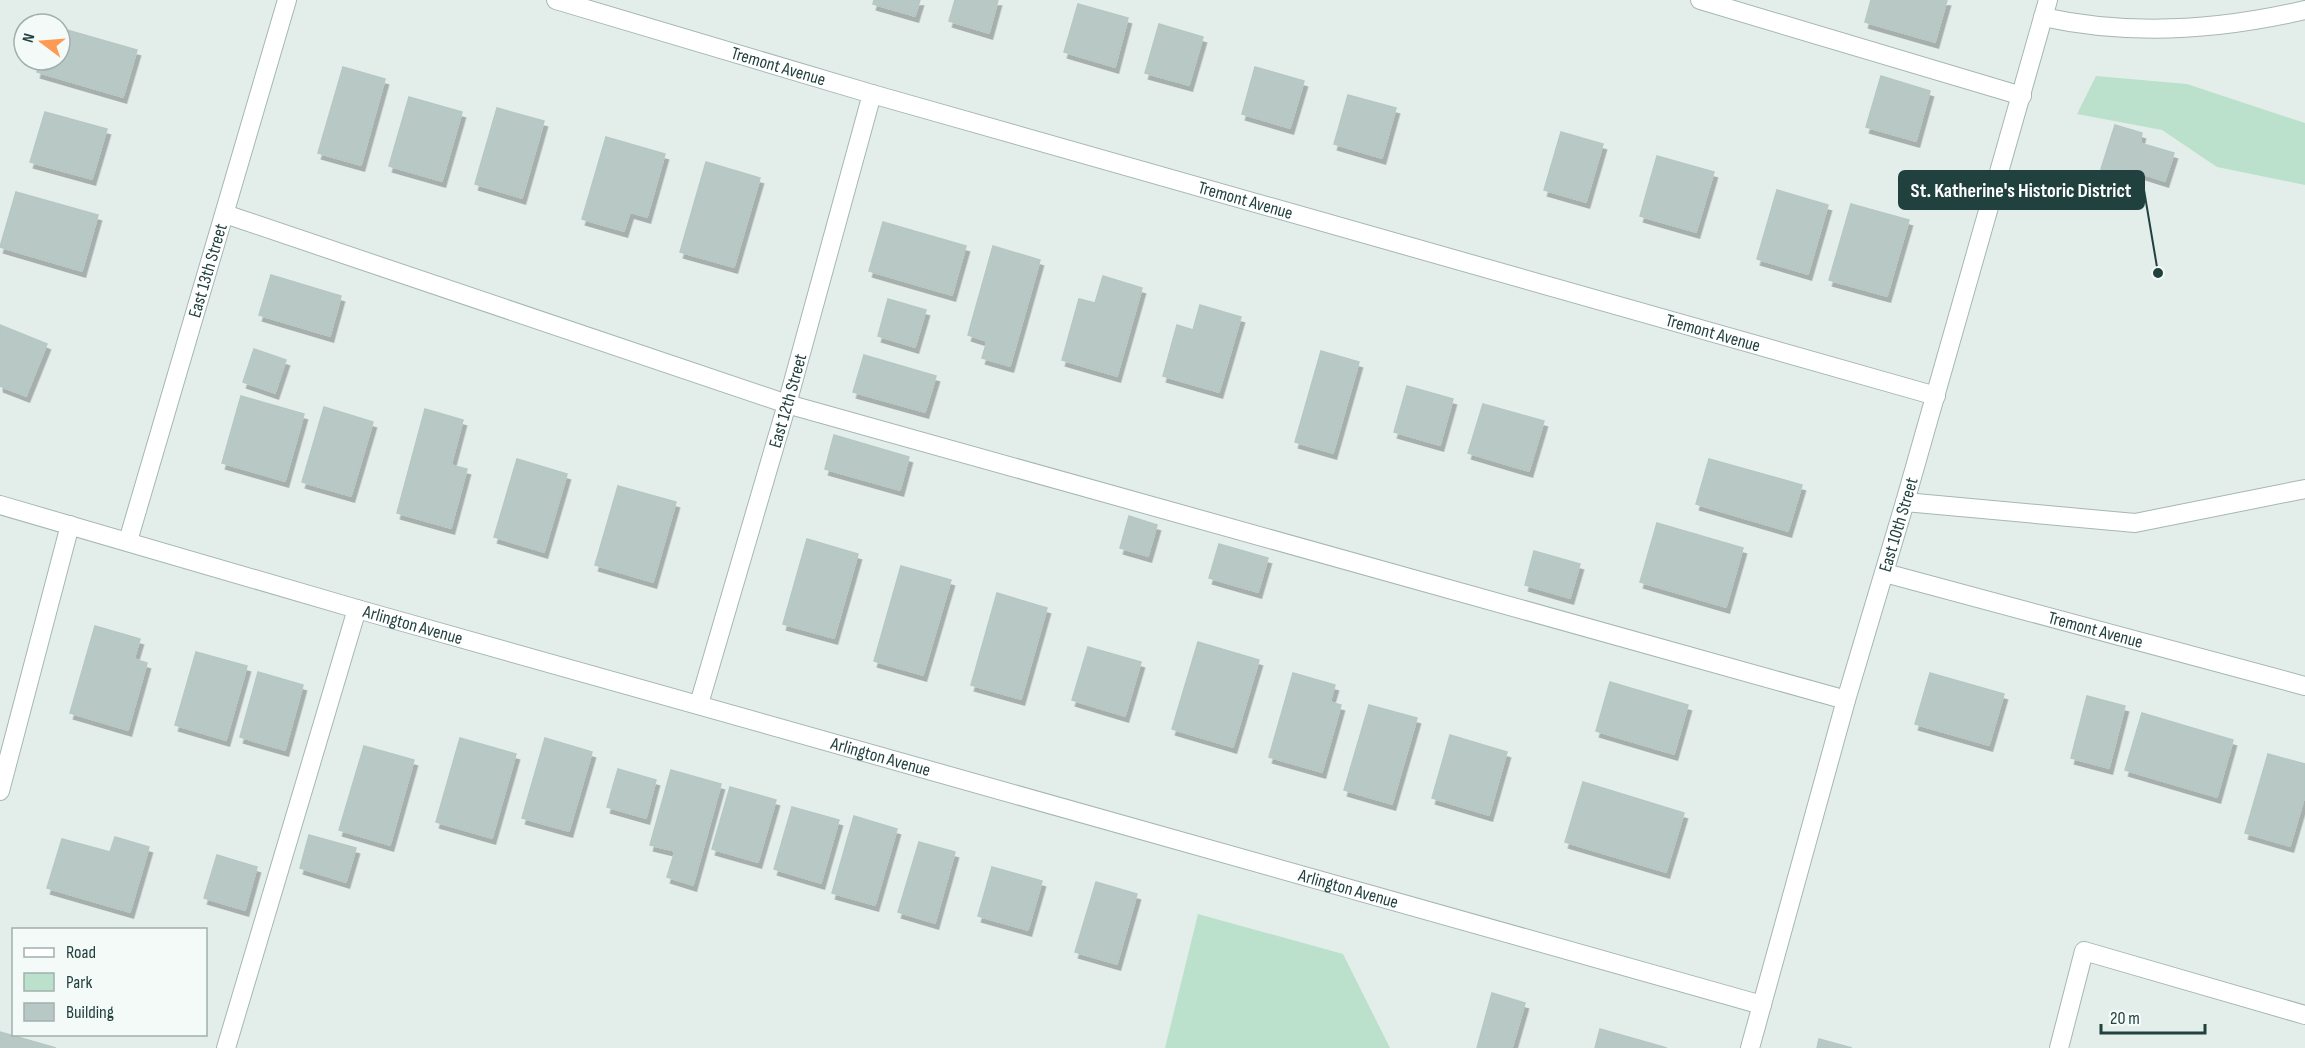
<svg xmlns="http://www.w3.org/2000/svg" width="2305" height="1048" font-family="'Sofia Sans Condensed',sans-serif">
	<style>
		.green { fill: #bbe1cc }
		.building { fill: #b8c9c5; stroke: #b5c8c4; stroke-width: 1.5; filter: url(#shadow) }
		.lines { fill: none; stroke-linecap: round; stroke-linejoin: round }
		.lane-casing { stroke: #a5b7b4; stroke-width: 20 }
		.street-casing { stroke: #a5b7b4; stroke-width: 20 }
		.lane { stroke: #fff; stroke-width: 18 }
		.street { stroke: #fff; stroke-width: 18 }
		.labels { text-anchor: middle; stroke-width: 5; stroke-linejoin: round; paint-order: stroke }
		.street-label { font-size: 18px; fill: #21413e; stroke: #f4faf8 }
		.leader { fill: none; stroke: #21413e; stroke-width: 2 }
		.callout-dot { fill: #21413e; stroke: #f4faf8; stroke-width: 2 }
		.callout { fill: #21413e; stroke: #21413e; stroke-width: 2 }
		.callout-label { font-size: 20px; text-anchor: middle; font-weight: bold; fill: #fff }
	</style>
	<defs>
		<filter id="shadow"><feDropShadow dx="3.5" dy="6" stdDeviation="0" flood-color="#0004"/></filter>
	</defs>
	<rect width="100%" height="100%" fill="#e3eeeb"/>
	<!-- green -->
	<g class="green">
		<polygon points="2096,76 2187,84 2305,123 2305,185 2217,167 2162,130 2077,114"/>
		<polygon points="1198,914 1343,954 1390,1048 1165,1048"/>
	</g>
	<!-- building -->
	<g class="building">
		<polygon points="874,0 920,0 915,16 873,4"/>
		<polygon points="955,0 998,0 989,33 949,21"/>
		<polygon points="1871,0 1947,0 1935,42 1865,22"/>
		<polygon points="1078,4 1128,18 1115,67 1064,52"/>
		<polygon points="1159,24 1203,37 1189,85 1145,73"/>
		<polygon points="60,28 137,50 123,97 37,72 40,60 60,60"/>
		<polygon points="343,67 385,79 361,165 318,153"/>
		<polygon points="1255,67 1304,81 1290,128 1242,114"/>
		<polygon points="1881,76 1930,91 1916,141 1866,127"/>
		<polygon points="1348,95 1396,108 1382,158 1334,144"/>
		<polygon points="409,97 462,112 442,181 389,166"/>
		<polygon points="497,108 544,121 522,198 475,184"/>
		<polygon points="45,112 107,129 92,179 30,162"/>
		<polygon points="2115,125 2142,133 2140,143 2174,153 2165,181 2130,170 2128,177 2101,169"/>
		<polygon points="1561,132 1603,144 1586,202 1544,190"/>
		<polygon points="606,137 665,154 647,217 630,212 624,231 582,219"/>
		<polygon points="1657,156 1714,172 1696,232 1640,216"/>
		<polygon points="706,162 760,178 734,267 680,252"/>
		<polygon points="1777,190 1828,205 1808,274 1757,259"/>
		<polygon points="16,192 98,215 82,271 0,247"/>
		<polygon points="1851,204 1909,220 1887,296 1829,280"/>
		<polygon points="883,222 966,246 952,295 869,271"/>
		<polygon points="993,246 1040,260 1010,366 982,358 987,341 968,335"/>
		<polygon points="271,275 341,296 330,336 259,315"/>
		<polygon points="1103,276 1142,288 1117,376 1062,360 1079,299 1095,303"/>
		<polygon points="888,299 926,310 915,347 878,336"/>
		<polygon points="1200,305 1241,317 1219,392 1163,376 1177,325 1193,330"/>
		<polygon points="0,325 47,344 26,396 0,386"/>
		<polygon points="254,349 286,360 275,393 243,382"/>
		<polygon points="1321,351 1359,362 1333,453 1295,442"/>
		<polygon points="864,355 936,376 925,412 853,392"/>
		<polygon points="1407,386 1453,399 1440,445 1394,432"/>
		<polygon points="241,396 304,414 285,481 222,463"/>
		<polygon points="1483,404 1544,421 1529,471 1468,453"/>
		<polygon points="324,407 373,422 351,496 302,482"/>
		<polygon points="425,409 463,420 451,465 467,469 451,528 397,513"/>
		<polygon points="834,435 909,457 900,490 825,469"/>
		<polygon points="517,459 567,474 544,552 494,537"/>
		<polygon points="1709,459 1802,485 1788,531 1696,504"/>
		<polygon points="618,486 676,502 653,582 595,565"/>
		<polygon points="1129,516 1157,525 1148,556 1120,548"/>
		<polygon points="1657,523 1743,548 1726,607 1640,582"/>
		<polygon points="807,539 858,554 834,638 783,624"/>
		<polygon points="1219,544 1268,558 1258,592 1209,578"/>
		<polygon points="1534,551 1580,564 1570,598 1525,585"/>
		<polygon points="901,566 951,580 923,675 874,661"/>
		<polygon points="997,593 1047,608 1021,699 971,685"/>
		<polygon points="95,626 140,639 134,659 147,663 128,730 70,713"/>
		<polygon points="1198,642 1259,660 1233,747 1172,729"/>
		<polygon points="1088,647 1141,662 1125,716 1072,700"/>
		<polygon points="196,652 247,666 226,740 175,725"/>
		<polygon points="258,672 303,685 285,750 240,737"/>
		<polygon points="1293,673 1335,685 1330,702 1341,705 1322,772 1269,757"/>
		<polygon points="1930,673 2004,694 1989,745 1915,724"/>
		<polygon points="1610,682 1688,705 1674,754 1596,731"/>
		<polygon points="2087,696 2125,706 2109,768 2071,758"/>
		<polygon points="1369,705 1417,718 1392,804 1344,790"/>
		<polygon points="2142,713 2233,740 2217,797 2125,770"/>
		<polygon points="1450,735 1507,752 1489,815 1432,798"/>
		<polygon points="460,738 516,754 492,838 436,822"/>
		<polygon points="545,738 592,752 569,831 522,818"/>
		<polygon points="364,746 414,760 390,845 339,830"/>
		<polygon points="2268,754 2305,764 2305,795 2290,846 2245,833"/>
		<polygon points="618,769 656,780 646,818 607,807"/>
		<polygon points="671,770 721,784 693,885 667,877 675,851 650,845"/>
		<polygon points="1583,782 1684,813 1666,872 1565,842"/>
		<polygon points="730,787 776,800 758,862 712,849"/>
		<polygon points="792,807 839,820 821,883 774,869"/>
		<polygon points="854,816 897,829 875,905 832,893"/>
		<polygon points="309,835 356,848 346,882 300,868"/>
		<polygon points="115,837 149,847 130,912 47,888 62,839 110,852"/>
		<polygon points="919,842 955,852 935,923 898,912"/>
		<polygon points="217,855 257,867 245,910 204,898"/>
		<polygon points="992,867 1042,881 1028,930 978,916"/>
		<polygon points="1096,882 1137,894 1117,964 1075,952"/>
		<polygon points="1492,993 1525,1003 1512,1048 1477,1048"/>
		<polygon points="1600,1029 1667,1048 1595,1048"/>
		<polygon points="0,1032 56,1048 0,1048"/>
		<polygon points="1819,1039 1852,1048 1817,1048"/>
	</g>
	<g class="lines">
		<defs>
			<g id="lane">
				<polyline points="1700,0 2022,96"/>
				<path d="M2043 17C2129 36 2220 30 2305 10"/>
				<polyline points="225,214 787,404 1846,700"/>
				<polyline points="1905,502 2135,523 2305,489"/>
				<polyline points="226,1048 357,609"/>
				<polyline points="2059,1048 2084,951 2305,1015"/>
			</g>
			<g id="street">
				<path id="s1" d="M556 0 872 94 1936 396"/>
				<path id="s2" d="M0 505 357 609 1762 1005"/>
				<path id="s3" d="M128 541 287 0"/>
				<path id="s4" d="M1885 573 2305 686"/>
				<path id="s5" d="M699 704 787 404 872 94"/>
				<polyline points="0,791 70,525"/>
				<path id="s6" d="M1750 1048 1846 700 1905 502 2048 0"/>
			</g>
		</defs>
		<!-- lane casing -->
		<use href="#lane" class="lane-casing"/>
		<!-- street casing -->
		<use href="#street" class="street-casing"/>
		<!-- lane -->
		<use href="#lane" class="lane"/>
		<!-- street -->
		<use href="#street" class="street"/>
	</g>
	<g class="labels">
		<!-- street labels -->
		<g class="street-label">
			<text dy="6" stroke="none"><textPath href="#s1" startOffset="232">Tremont Avenue</textPath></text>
			<text dy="6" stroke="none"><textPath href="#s1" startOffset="718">Tremont Avenue</textPath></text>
			<text dy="6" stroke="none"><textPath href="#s3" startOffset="282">East 13th Street</textPath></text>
			<text dy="6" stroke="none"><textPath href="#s1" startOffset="1204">Tremont Avenue</textPath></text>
			<text dy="6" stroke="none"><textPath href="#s5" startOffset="316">East 12th Street</textPath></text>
			<text dy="6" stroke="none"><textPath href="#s6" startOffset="544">East 10th Street</textPath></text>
			<text dy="6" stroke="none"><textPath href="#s2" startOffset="430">Arlington Avenue</textPath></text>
			<text dy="6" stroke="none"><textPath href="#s4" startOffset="218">Tremont Avenue</textPath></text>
			<text dy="6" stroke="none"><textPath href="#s2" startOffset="916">Arlington Avenue</textPath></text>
			<text dy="6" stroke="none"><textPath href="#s2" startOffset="1402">Arlington Avenue</textPath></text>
		</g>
	</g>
	<!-- callouts -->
	<path class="leader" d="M2158 273L2144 190"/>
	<circle class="callout-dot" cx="2158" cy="273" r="6"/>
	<rect class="callout" x="1899" y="171" width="245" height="38" rx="6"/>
	<g class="callout-label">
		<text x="2021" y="197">St. Katherine's Historic District</text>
	</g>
	<!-- legend -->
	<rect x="12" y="928" width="195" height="108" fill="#f4faf8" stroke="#a0b0ae" stroke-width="1.5"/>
	<rect x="24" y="948" width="30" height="9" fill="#ffffff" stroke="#a0b0ae" stroke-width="1.5"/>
	<text x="66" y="958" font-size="18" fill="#21413e">Road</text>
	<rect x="24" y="973" width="30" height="18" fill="#bbe1cc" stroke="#a0b0ae" stroke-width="1.5"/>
	<text x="66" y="988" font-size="18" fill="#21413e">Park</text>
	<rect x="24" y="1003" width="30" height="18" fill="#b8c9c5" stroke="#a0b0ae" stroke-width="1.5"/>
	<text x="66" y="1018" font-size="18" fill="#21413e">Building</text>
	<!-- north arrow -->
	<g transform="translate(42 42) rotate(286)"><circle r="28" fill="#f4faf8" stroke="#a0b0ae" stroke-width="1.5"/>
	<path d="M0-4.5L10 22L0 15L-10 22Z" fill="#fd9a53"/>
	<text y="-9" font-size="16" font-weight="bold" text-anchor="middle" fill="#21413e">N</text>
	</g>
	<!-- scale -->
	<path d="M2101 1024v9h104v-9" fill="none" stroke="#21413e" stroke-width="3"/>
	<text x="2110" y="1024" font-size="18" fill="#21413e" stroke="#f4faf8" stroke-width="4.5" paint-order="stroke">20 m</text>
</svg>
